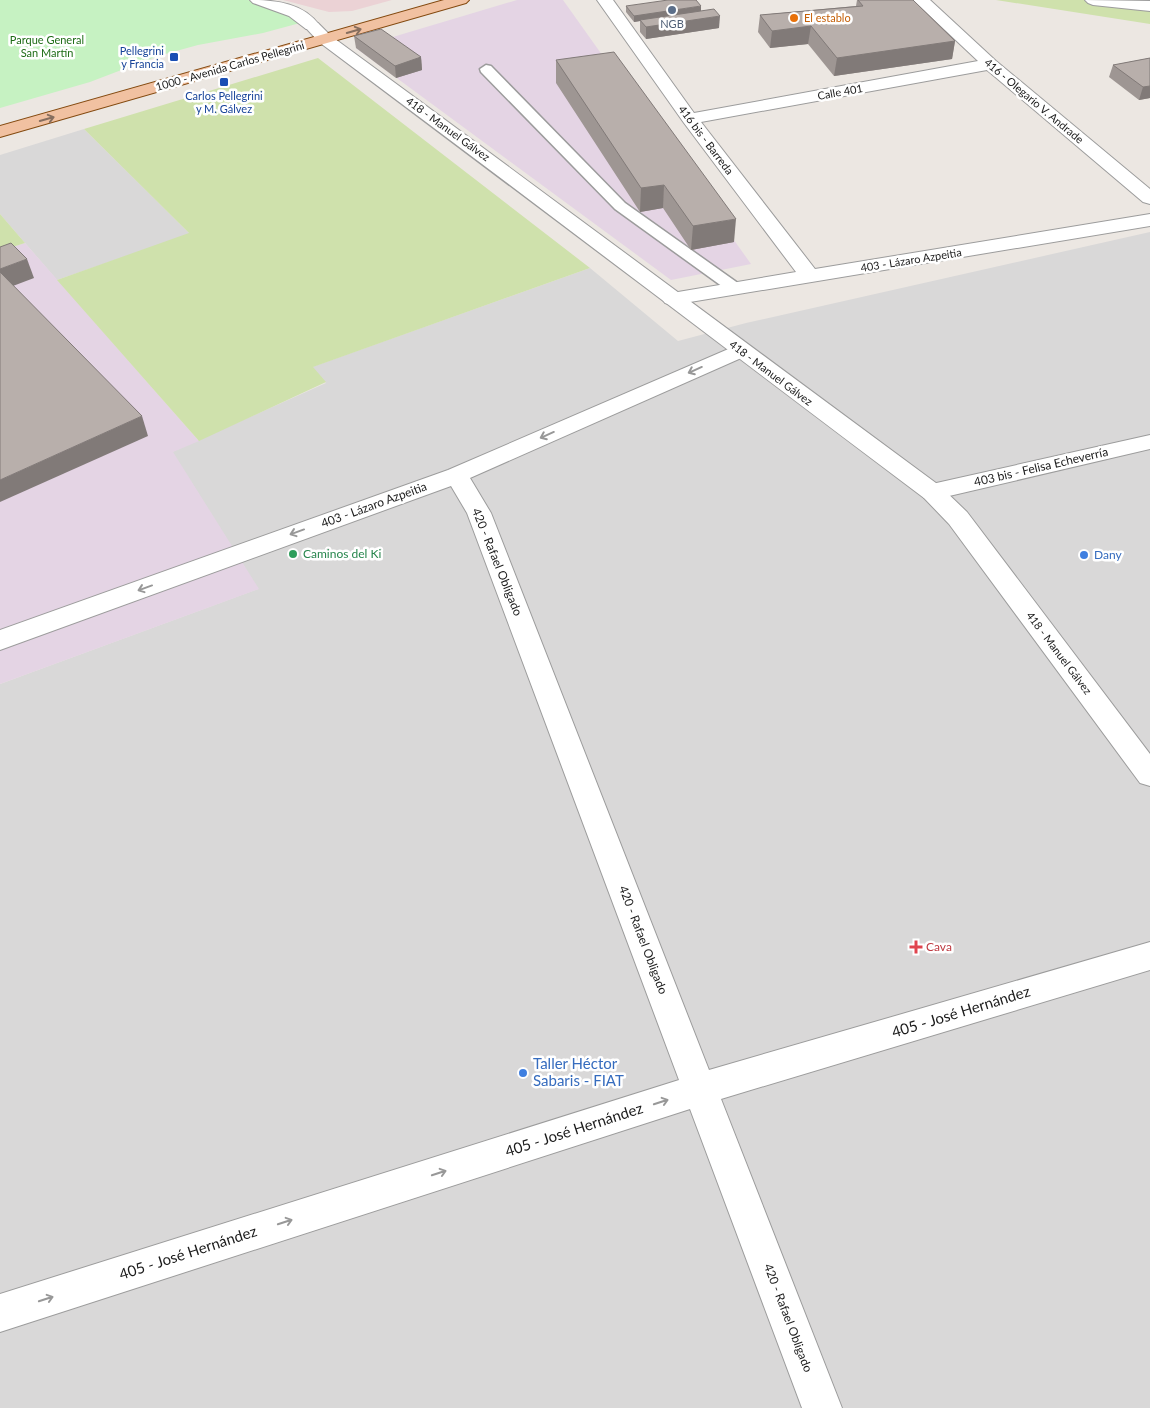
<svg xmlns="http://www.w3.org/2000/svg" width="1150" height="1408" font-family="Lato,sans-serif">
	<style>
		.residential { fill: #d9d8d8 }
		.commercial { fill: #ebd2d5 }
		.industrial { fill: #e4d4e4 }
		.grass { fill: #cfe1ac }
		.park { fill: #c6f2c2 }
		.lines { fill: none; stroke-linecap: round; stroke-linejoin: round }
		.service-casing { stroke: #9c9c9c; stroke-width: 3 }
		.minor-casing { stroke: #9c9c9c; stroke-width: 2 }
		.tertiary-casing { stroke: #9c9c9c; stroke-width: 2 }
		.primary-casing { stroke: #83490f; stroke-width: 2 }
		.service { fill: #fff; fill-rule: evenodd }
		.minor { fill: #fff; fill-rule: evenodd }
		.tertiary { fill: #fff; fill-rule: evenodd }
		.primary { fill: #f1c1a1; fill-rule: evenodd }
		.wall { fill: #9e9693 }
		.shaded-wall { fill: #817a78 }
		.building { fill: #b8afab; stroke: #817a78 }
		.oneway { stroke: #866e5e }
		.oneway2 { stroke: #989898 }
		.service-dot { fill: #5c6f8a; stroke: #fff; stroke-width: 2 }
		.food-dot { fill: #e8710a; stroke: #fff; stroke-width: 2 }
		.transit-dot { fill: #1a4fb4; stroke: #fff; stroke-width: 2 }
		.leisure-dot { fill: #2e9e5b; stroke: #fff; stroke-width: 2 }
		.shop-dot { fill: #3f7fe0; stroke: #fff; stroke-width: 2 }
		.health-dot { fill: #e0444e; stroke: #fff; stroke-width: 2 }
		.labels { text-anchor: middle; stroke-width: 5; stroke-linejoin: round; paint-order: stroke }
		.far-food-label { font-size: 11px; fill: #c56008; stroke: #fff; text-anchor: start }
		.far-service-label { font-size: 11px; fill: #4e5e75; stroke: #fff }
		.far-park-label { font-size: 11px; fill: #1e6c16; stroke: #fff }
		.far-transit-label { font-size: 11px; fill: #164399; stroke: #fff; text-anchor: end }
		.far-street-label { font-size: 11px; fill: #1b1b1b; stroke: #fff }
		.street-label { font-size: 12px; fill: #1b1b1b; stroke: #fff }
		.leisure-label { font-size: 12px; fill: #27864d; stroke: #fff; text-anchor: start }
		.shop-label { font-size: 12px; fill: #366cbe; stroke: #fff; text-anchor: start }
		.health-label { font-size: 12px; fill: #be3a42; stroke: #fff; text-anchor: start }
		.near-street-label { font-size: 15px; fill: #1b1b1b; stroke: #fff }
		.near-shop-label { font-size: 15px; fill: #366cbe; stroke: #fff; text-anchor: start }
	</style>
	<rect width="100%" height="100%" fill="#ece7e2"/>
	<!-- residential -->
	<g class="residential">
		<polygon points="84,129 190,234 57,280 0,214 0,155"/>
		<polygon points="1150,232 1150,1408 0,1408 0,684 258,589 172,452 326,383 312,367 590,268 678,341 746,323"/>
	</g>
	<!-- commercial -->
	<polygon class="commercial" points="283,0 392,0 352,11 329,12"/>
	<!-- industrial -->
	<g class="industrial">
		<polygon points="517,0 563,0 751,264 671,280 356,48"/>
		<polygon points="25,243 199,441 173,452 259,589 0,684 0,251"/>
	</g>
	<!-- grass -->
	<g class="grass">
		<polygon points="996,0 1150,0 1150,24"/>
		<polygon points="318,58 590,268 313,367 326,382 199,441 57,280 189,233 84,129"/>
		<polygon points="0,214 25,243 0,251"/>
	</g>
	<!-- park -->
	<polygon class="park" points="0,0 248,0 292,14 300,23 263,33 198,45 158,56 90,82 0,108"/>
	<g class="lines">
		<defs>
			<polygon id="service" points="486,65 491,66 625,203 742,286 744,289 742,292 730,292 615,209 481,72 480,69"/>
			<g id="minor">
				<path d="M250 0C276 0 304 3 320 26L318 29H306L289 16 253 3Z"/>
				<polygon points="597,0 613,0 694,113 978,61 913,0 930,0 996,61 1150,189 1150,204 1143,202 987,70 701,122 815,269 1150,214 1150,226 672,305 665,303 662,299 665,295 672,293 796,272 684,123"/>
				<polygon points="1085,0 1150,1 1150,11 1093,5 1088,3"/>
				<polygon points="740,344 748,345 751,350 748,355 470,478 491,513 709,1070 1150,942 1150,970 721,1099 842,1408 802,1408 690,1109 0,1332 0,1294 679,1080 467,513 451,486 0,650 0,630 448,470"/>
				<polygon points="1150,435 1150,449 932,500 924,498 920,492 924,486 932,484"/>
			</g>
			<path id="tertiary" d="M312 21 318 23 331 36C535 185 737 337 940 486L967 512 1150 754V786L1140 783 949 524 924 498C722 346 522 193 319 42L304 26 306 23Z"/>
			<polygon id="primary" points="444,0 469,0 466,3 0,137 0,126"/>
		</defs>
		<!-- service casing -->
		<use href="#service" class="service-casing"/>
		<!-- minor casing -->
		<use href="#minor" class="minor-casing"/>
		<!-- tertiary casing -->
		<use href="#tertiary" class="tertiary-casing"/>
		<!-- primary casing -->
		<use href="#primary" class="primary-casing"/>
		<!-- service -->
		<use href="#service" class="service"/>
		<!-- minor -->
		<use href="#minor" class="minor"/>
		<!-- tertiary -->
		<use href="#tertiary" class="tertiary"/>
		<!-- primary -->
		<use href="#primary" class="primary"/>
	</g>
	<!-- wall -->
	<g class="wall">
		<polygon points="857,0 913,0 955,41 952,59 834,76 808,44 770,48 758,32 760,15 856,6"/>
		<polygon points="626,6 701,11 719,28 646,39 640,32 640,21 634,22 626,12"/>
		<polygon points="354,36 421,57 422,70 396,78 356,48"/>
		<polygon points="1150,58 1150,98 1139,100 1109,77 1113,65"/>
		<polygon points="556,60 734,242 691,250 663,208 640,212 556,83"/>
	</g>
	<!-- shaded-wall -->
	<g class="shaded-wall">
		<polygon points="701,6 701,12 640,20 640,21 634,22 634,16"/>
		<polygon points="720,16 719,28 646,39 646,27"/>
		<polygon points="811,26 808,44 770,48 772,31"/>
		<polygon points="955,41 952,59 834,76 837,58"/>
		<polygon points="421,57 422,70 396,78 395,66"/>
		<polygon points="1150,86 1150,98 1139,100 1143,87"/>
		<polygon points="664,185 663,208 640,212 641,188"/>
		<polygon points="736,219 734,242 691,250 693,226"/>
		<polygon points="27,259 34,278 5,289 0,275 0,269"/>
		<polygon points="142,416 148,436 0,502 0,480"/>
	</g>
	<!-- building -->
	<g class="building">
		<polygon points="668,0 696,0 701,6 634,16 626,6"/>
		<polygon points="858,0 913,0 955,41 837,58 811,26 772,31 760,15 863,6"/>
		<polygon points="714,9 720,16 646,27 640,20"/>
		<polygon points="381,29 421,57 395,66 354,36"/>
		<polygon points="614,52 736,219 693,226 664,185 641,188 556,60"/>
		<polygon points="1150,58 1150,86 1143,87 1113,65"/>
		<polygon points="11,243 27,259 0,269 0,247"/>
		<polygon points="0,272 142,416 0,480"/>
	</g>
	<!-- one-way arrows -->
	<defs><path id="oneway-shaft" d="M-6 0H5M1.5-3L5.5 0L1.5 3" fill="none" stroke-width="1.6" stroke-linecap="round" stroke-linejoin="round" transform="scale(1.25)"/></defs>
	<g class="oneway">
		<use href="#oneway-shaft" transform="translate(354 31) rotate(-16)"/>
		<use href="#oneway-shaft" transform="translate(47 119) rotate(-16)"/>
	</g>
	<g class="oneway2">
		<use href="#oneway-shaft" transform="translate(695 370) rotate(156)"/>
		<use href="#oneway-shaft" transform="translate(547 435) rotate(156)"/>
		<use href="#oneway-shaft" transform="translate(297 532) rotate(160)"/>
		<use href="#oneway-shaft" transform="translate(145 588) rotate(160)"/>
		<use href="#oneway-shaft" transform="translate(661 1102) rotate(-18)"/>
		<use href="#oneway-shaft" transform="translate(439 1173) rotate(-18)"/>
		<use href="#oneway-shaft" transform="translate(285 1222) rotate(-18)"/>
		<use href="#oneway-shaft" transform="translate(46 1299) rotate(-18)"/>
	</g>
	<!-- markers -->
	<circle class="service-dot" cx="672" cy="10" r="5"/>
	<circle class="food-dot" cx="794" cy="18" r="5"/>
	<g class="transit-dot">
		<rect x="169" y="52" width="10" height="10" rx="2.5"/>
		<rect x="219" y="77" width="10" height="10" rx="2.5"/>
	</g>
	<circle class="leisure-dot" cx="293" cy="554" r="5"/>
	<g class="shop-dot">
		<circle cx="1084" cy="555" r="5"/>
		<circle cx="523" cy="1073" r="5"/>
	</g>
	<path class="health-dot" d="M913.5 939.5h5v5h5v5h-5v5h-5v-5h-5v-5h5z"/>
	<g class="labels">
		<!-- far-food labels -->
		<g class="far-food-label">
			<text x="804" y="22">El establo</text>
		</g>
		<!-- far-service labels -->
		<g class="far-service-label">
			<text x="672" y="28">NGB</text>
		</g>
		<!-- far-park labels -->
		<g class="far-park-label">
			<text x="47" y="44">Parque General<tspan x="47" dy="13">San Martín</tspan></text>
		</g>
		<!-- far-transit labels -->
		<g class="far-transit-label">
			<text x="164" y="55">Pellegrini<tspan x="164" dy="13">y Francia</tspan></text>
			<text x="224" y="100" text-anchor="middle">Carlos Pellegrini<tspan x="224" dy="13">y M. Gálvez</tspan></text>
		</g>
		<!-- far-street labels -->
		<g class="far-street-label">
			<text transform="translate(230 66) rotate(-16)" y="4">1000 - Avenida Carlos Pellegrini</text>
			<text transform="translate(840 92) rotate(-10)" y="4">Calle 401</text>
			<text transform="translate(1034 101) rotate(40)" y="4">416 - Olegario V. Andrade</text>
			<text transform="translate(448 129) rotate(36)" y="4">418 - Manuel Gálvez</text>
			<text transform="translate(706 140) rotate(53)" y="4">416 bis - Barreda</text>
			<text transform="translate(911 260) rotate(-9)" y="4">403 - Lázaro Azpeitia</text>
			<text transform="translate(771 373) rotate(37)" y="4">418 - Manuel Gálvez</text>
			<text transform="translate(1059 653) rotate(53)" y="4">418 - Manuel Gálvez</text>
		</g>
		<!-- street labels -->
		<g class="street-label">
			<text transform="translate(1041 467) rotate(-13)" y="4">403 bis - Felisa Echeverría</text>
			<text transform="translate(374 505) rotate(-20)" y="4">403 - Lázaro Azpeitia</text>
			<text transform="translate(497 562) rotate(68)" y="4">420 - Rafael Obligado</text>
			<text transform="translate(643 940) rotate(69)" y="4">420 - Rafael Obligado</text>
			<text transform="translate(788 1318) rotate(69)" y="4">420 - Rafael Obligado</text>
		</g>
		<!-- leisure labels -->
		<g class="leisure-label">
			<text x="303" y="558">Caminos del Ki</text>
		</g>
		<!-- shop labels -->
		<g class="shop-label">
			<text x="1094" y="559">Dany</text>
		</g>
		<!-- health labels -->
		<g class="health-label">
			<text x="926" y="951">Cava</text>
		</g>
		<!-- near-street labels -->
		<g class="near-street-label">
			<text transform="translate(961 1012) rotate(-17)" y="5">405 - José Hernández</text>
			<text transform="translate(574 1130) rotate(-18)" y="5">405 - José Hernández</text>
			<text transform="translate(188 1253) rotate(-18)" y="5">405 - José Hernández</text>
		</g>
		<!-- near-shop labels -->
		<g class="near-shop-label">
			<text x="533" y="1069">Taller Héctor<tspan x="533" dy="17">Sabaris - FIAT</tspan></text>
		</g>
	</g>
</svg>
